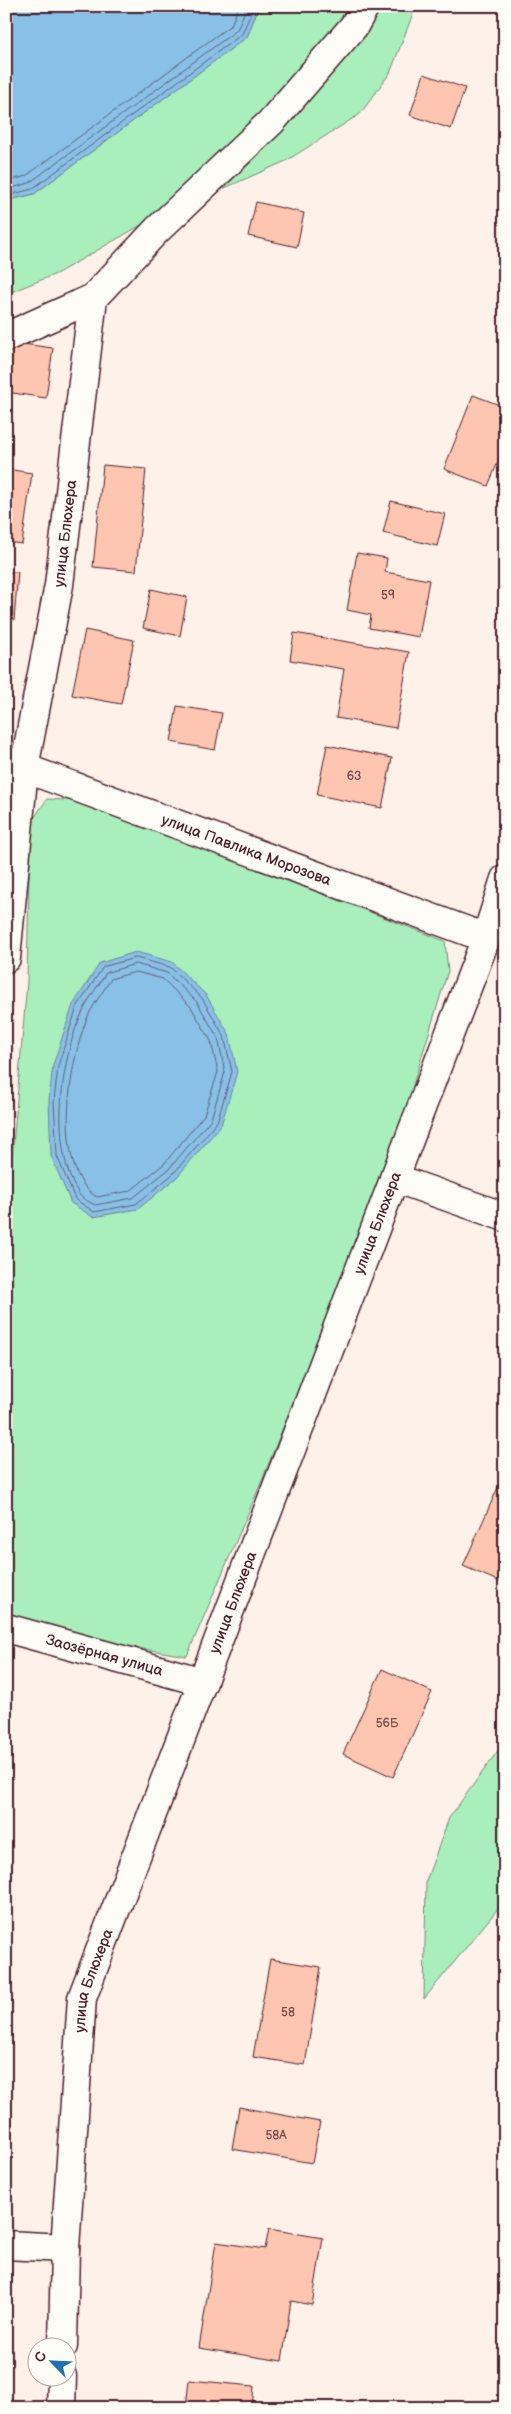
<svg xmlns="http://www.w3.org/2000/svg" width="511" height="2414" font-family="'Balsamiq Sans',sans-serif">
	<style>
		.green { fill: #a8efbc; stroke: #798774 }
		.water { fill: #88c0e7; stroke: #6f809c }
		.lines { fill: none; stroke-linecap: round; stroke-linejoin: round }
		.shore { stroke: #635f76; stroke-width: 1 }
		.building { fill: #fec6b1; stroke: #4a1f2b }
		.minor-casing { stroke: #4a1f2b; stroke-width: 31 }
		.minor { stroke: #fdfcf7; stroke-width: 28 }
		.labels { text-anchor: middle; stroke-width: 4.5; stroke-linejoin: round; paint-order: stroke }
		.number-label { font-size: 12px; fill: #77494c }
		.street-label { font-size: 15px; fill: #4a1f2b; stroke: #fdfcf7 }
	</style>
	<rect width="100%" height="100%" fill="#fdf1e9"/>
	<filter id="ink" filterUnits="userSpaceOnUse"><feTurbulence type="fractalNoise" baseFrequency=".02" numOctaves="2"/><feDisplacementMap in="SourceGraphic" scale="10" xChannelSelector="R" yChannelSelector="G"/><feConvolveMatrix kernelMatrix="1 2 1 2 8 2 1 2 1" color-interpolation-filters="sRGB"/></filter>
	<g filter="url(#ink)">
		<!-- green -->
		<g class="green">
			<polygon points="259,6 416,6 390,73 360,114 286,161 143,224 56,274 6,294 6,201 34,194 247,37"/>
			<polygon points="47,799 82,801 445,941 448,971 390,1160 261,1483 187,1656 101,1642 6,1614 6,1229 27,982 30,824"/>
			<polygon points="505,1741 505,1900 424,1999 426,1881 449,1818"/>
		</g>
		<!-- water -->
		<g class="water">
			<polygon points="6,6 259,6 247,37 34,194 6,201"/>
			<polygon points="136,952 172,962 206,995 229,1034 237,1072 221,1125 177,1177 138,1209 93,1217 71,1203 51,1156 49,1100 53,1065 73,1005 100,963"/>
		</g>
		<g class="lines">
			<!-- shore -->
			<g class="shore">
				<polyline points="6,182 26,176 231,25 239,6"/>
				<polyline points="6,190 29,183 237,30 247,6"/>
				<polyline points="6,196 32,189 242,34 254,6"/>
				<polygon points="136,958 170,967 202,998 224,1036 232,1072 217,1122 173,1174 136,1204 94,1212 75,1199 57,1156 54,1101 58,1066 77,1007 103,967"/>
				<path d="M136 964 167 973 197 1002 218 1038 225 1072 211 1119 169 1169 133 1198 95 1205C90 1202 82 1199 79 1194 49 1150 60 1055 84 1009 90 996 99 985 106 973Z"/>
				<path d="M136 972 163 979 191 1007 211 1041 218 1072 204 1115 164 1164 130 1191 97 1197C50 1170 70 1053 90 1012 96 1001 104 990 111 979Z"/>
			</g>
		</g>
		<!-- building -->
		<g class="building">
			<polygon points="424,74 465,88 451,129 410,115"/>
			<polygon points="256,202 304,213 297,247 248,236"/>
			<polygon points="8,342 53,348 46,398 6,392"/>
			<polygon points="473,395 505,407 505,445 488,486 444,469"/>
			<polygon points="103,465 146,469 136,571 93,567"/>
			<polygon points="6,469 32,473 22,544 6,542"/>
			<polygon points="391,501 445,514 437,546 383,533"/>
			<polygon points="357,553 387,558 385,572 429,580 419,637 369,628 371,615 347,610"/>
			<polygon points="6,572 18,572 14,620 6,619"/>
			<polygon points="151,589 187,597 180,636 143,628"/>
			<polygon points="85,630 134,640 121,704 72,695"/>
			<polygon points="294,633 409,652 396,728 336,718 344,669 290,660"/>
			<polygon points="177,706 222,713 215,750 171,742"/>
			<polygon points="327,745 392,758 382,808 317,795"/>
			<polygon points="499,1485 505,1488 505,1584 463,1566"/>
			<polygon points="382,1669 432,1692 393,1777 343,1754"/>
			<polygon points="270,1959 321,1967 305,2065 253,2057"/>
			<polygon points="239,2107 320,2122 312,2163 232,2149"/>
			<polygon points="269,2229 323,2238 312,2305 291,2301 282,2361 199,2348 216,2242 265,2249"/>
			<polygon points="189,2380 254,2386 252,2408 186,2408"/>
		</g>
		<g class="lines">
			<defs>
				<g id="minor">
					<polyline points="6,337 93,298 157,230 271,122 354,26 365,6"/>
					<path id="s1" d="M8 762 486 938"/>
					<path id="s2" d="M6 958 24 768 59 585 93 298"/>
					<polyline points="394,1178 505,1217"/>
					<path id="s3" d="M6 1628 203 1682"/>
					<polyline points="6,2245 65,2248"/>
					<path id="s4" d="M63 2346 65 2248 82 1998 486 938 505 879"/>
					<polyline points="61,2408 62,2376"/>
				</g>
			</defs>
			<!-- minor casing -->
			<use href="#minor" class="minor-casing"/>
			<!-- minor -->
			<use href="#minor" class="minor"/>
		</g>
	</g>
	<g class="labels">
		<!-- number labels -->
		<g class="number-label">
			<text x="388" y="599">59</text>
			<text x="354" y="780">63</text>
			<text x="387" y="1727">56Б</text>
			<text x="288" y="2016">58</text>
			<text x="276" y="2139">58А</text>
		</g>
		<!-- street labels -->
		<g class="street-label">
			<text dy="5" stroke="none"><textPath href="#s2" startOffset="429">улица Блюхера</textPath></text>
			<text dy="5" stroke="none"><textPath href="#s1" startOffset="254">улица Павлика Морозова</textPath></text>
			<text dy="5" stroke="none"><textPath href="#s4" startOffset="1178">улица Блюхера</textPath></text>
			<text dy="5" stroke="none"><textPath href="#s4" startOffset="772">улица Блюхера</textPath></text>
			<text dy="5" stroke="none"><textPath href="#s3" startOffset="102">Заозёрная улица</textPath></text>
			<text dy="5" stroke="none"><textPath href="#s4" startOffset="368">улица Блюхера</textPath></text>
		</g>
	</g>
	<!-- margin -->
	<rect width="511" height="2414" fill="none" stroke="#fdfcf7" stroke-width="25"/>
	<rect x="12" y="12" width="486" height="2389" fill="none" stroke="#4a1f2b" stroke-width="2" filter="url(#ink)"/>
	<!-- north arrow -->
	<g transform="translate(52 2362) rotate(294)"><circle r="24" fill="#fdfcf7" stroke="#b5a4a5"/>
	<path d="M0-4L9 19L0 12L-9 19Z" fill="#1f6fb2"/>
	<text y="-8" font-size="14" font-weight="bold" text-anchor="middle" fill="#4a1f2b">С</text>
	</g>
</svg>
